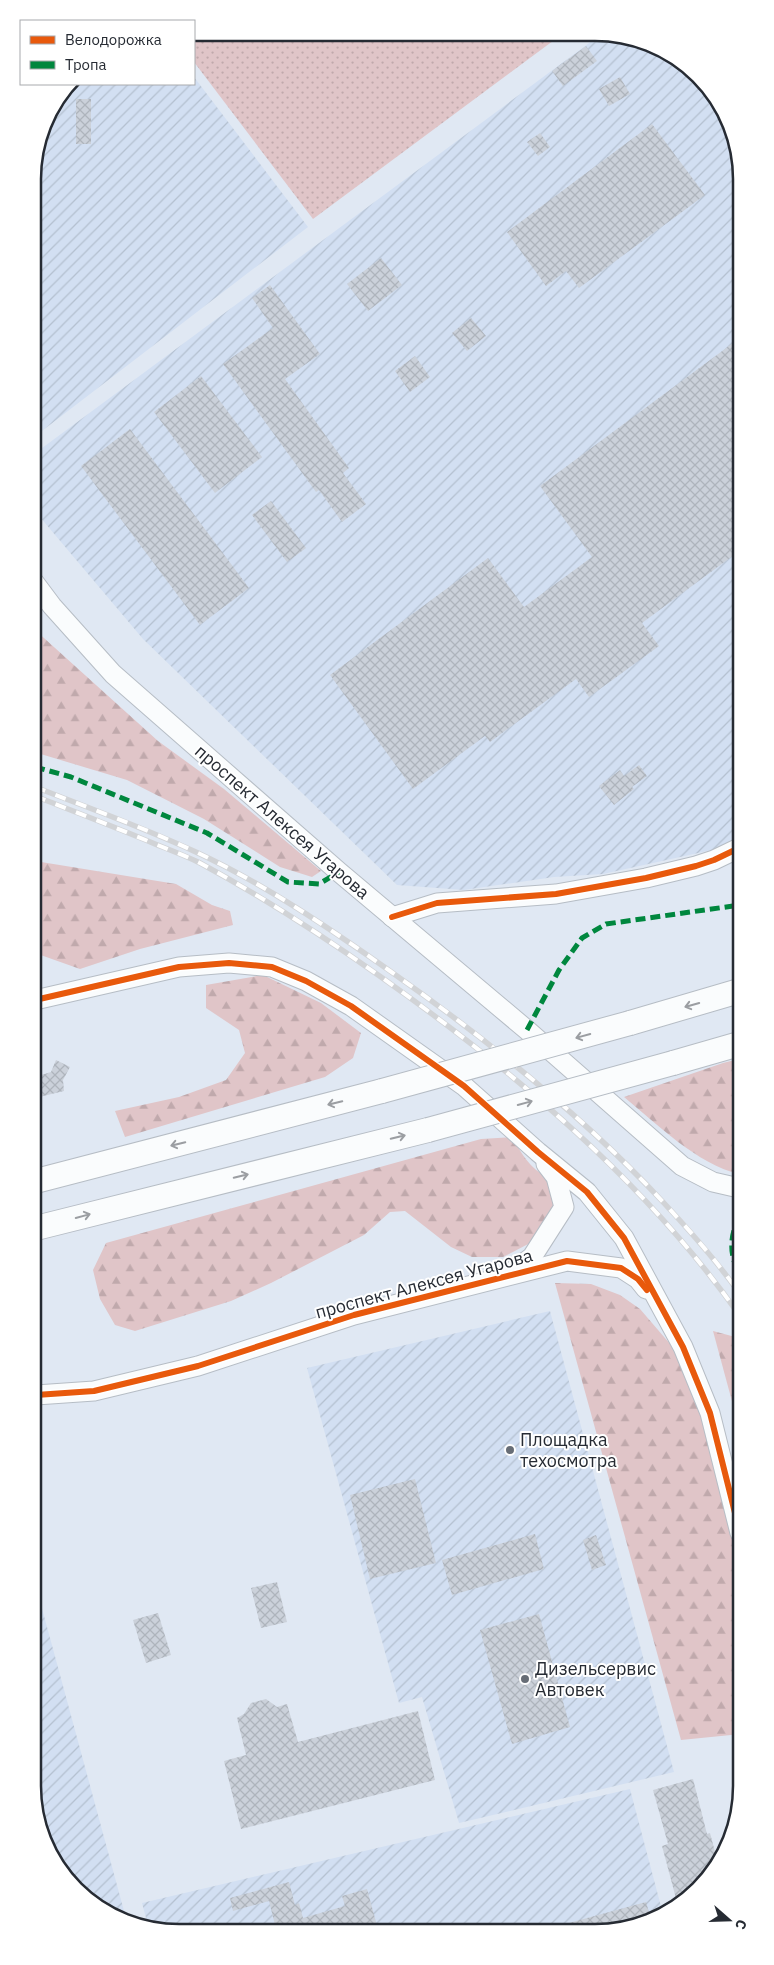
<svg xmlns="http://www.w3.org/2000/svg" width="774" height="1965" font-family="'IBM Plex Sans',sans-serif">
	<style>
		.industrial { fill: url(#industrial-furrows) }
		.grass { fill: url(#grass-dots) }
		.forest { fill: url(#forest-firs) }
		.building { fill: url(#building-cross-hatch) }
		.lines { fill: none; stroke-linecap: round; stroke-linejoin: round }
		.minor-casing { stroke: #b6bdc5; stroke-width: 21 }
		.major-casing { stroke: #b6bdc5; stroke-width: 26 }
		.minor { stroke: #fafcfd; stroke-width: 19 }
		.major { stroke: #fafcfd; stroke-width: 24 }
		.rail-casing { stroke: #d1d3d6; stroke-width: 5.5 }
		.rail { stroke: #fff; stroke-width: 4; stroke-dasharray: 11; stroke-linecap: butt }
		.major-bridge-casing { stroke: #b6bdc5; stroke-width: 26; stroke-linecap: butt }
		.major-bridge { stroke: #fafcfd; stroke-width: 24 }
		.quiet { stroke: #00873e; stroke-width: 5; stroke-dasharray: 10 5; stroke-linecap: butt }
		.cycleway-casing { stroke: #fff; stroke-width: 9 }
		.cycleway { stroke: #e8590c; stroke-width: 6 }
		.oneway { stroke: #9b9ea2 }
		.poi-dot { fill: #676d76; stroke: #fff; stroke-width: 2 }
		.labels { text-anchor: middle; stroke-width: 4; stroke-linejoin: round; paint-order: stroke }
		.street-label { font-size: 18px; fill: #262b33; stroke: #fff }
		.poi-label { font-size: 18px; fill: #262b33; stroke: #fff; text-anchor: start }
		.rim { fill: none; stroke: #262b33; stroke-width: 2.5 }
	</style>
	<defs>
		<pattern id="industrial-furrows" width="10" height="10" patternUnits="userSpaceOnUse" patternTransform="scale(1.25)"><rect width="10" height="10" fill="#d2dff2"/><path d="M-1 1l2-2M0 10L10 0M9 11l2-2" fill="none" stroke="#b4c0d0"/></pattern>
		<pattern id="grass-dots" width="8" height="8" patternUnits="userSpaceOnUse" patternTransform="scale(1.25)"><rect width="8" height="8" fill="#e0c5c8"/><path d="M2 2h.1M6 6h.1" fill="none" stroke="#c0a9ac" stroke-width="1.8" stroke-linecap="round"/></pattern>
		<pattern id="forest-firs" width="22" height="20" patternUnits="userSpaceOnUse" patternTransform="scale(1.25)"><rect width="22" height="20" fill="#e0c5c8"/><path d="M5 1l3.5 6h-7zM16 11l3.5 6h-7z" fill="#c0a9ac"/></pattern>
		<pattern id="building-cross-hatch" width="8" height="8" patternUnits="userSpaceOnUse" patternTransform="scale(1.25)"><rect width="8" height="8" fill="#cbd1da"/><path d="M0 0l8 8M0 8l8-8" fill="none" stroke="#aeb4bc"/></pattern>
	</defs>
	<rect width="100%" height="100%" fill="#e0e8f3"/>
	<!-- industrial -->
	<g class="industrial">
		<polygon points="600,35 623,35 660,48 698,75 737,142 739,844 603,874 554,877 464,890 397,885 143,639 34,510 34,454"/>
		<polygon points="194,77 308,227 34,437 33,170 48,114 71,84 194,84"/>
		<polygon points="550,1311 674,1772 459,1823 422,1697 399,1703 307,1368"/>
		<polygon points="37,1590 127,1922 114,1917 76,1890 37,1823"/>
		<polygon points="630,1789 663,1914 632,1928 151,1930 149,1929 142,1903"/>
	</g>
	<!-- grass -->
	<polygon class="grass" points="194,33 561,35 313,219 194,62"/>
	<!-- forest -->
	<g class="forest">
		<polygon points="34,629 158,741 224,789 321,871 312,877 280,867 204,819 127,780 34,752"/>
		<polygon points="35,861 176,884 212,905 230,911 233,925 140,949 80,969 35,953"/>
		<polygon points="263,975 321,1003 361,1033 353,1058 325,1077 125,1137 115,1111 179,1097 226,1080 245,1053 239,1030 206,1008 206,985"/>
		<path d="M739 1059V1174C697 1164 657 1124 624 1097L723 1063Z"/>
		<path d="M512 1137C526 1161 532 1171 558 1183L557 1207 534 1241 503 1257H472L451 1247 405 1211 390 1212 364 1235 271 1283 231 1301 135 1331 115 1325 100 1299 93 1270 106 1243 481 1139Z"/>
		<polygon points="555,1283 591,1284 620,1295 640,1309 683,1359 700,1389 708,1446 732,1512 738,1567 741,1578 741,1734 681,1740"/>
		<polygon points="713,1331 739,1338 740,1340 740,1431"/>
	</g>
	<!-- building -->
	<g class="building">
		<polygon points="586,46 597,61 563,86 552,71"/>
		<polygon points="620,77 630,94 609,106 599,89"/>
		<rect x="76" y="99" width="15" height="45"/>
		<polygon points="652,124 705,195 579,288 566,271 546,286 507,232"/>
		<polygon points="540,133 550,147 538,156 527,142"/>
		<polygon points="381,258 402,285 368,311 347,284"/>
		<polygon points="270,285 320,354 285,379 349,468 343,473 366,504 342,522 319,490 316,492 223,364 273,328 252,298"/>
		<polygon points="471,318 486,336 467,351 452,333"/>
		<polygon points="737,340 738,552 642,623 659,646 589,697 576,679 490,742 485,736 413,789 330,675 488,558 524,607 592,557 540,486"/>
		<polygon points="415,356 430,377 410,392 395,371"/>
		<polygon points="201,376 262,457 215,493 154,412"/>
		<polygon points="130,429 249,588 200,625 81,466"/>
		<polygon points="271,501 306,548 287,562 252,515"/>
		<polygon points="639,765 647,776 632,787 634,789 614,805 599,786 620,770 624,776"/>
		<polygon points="56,1060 70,1067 63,1080 64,1091 35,1098 35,1077 51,1072"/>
		<polygon points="415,1479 436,1563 370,1579 350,1495"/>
		<polygon points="535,1534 544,1569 452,1595 442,1560"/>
		<polygon points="596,1535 606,1565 592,1570 583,1540"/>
		<polygon points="277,1582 287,1622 261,1628 251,1588"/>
		<polygon points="158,1613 171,1655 146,1663 133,1620"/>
		<polygon points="539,1614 570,1727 512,1744 480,1630"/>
		<polygon points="266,1699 277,1707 287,1704 298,1742 418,1711 435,1780 241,1829 224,1761 246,1755 237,1718 244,1714 251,1703"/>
		<polygon points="693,1779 707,1834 710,1833 718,1863 711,1875 678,1906 662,1846 668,1844 653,1790"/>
		<polygon points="289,1882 295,1905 299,1903 303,1918 345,1906 342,1896 367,1889 378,1929 276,1929 269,1901 233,1911 230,1898"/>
		<polygon points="646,1902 651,1919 632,1928 565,1928 565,1924"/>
	</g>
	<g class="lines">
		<defs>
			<g id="minor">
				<polyline points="34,582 52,606 113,674 339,872 527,1030 682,1166 713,1182 739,1188"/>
				<polyline points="392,917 437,903 556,894 646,878 696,866 714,860 739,848"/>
				<polyline points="35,1000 179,967 229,963 272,967 306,981 351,1006 464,1086 538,1152 587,1192 624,1238 683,1347 710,1413 740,1533"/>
				<polyline points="513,1271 532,1257 564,1207 556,1177 546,1164"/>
				<polyline points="36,1395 94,1391 198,1366 354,1315 567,1261 621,1268 638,1279 646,1289"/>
			</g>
			<g id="major">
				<polyline points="630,1023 739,991"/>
				<polyline points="673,1063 739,1044"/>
				<polyline points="36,1181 382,1091"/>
				<polyline points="36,1228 428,1130"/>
			</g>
		</defs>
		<!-- minor casing -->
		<use href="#minor" class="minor-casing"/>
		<!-- major casing -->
		<use href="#major" class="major-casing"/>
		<!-- minor -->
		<use href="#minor" class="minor"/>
		<!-- major -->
		<use href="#major" class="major"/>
		<defs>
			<g id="rail">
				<path d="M35 787C89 808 145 828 198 853 266 885 329 928 390 971 488 1040 582 1115 663 1202 690 1231 717 1261 740 1294"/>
				<path d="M35 796C75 812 115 827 155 844 170 850 186 856 200 863 263 897 323 936 381 977 514 1071 646 1182 740 1316"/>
			</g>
		</defs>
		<!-- rail casing -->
		<use href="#rail" class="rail-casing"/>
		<!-- rail -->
		<use href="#rail" class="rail"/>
		<defs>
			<g id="major-bridge">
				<polyline points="382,1091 630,1023"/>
				<polyline points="428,1130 673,1063"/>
			</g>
		</defs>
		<!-- major-bridge casing -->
		<use href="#major-bridge" class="major-bridge-casing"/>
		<!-- major-bridge -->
		<use href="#major-bridge" class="major-bridge"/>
		<!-- quiet -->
		<g class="quiet">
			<polyline points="35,767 71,777 207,833 288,882 319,884 339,872"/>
			<polyline points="527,1030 559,970 582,938 606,924 733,906"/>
			<path d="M740 1217C729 1235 729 1256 740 1274"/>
		</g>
		<defs>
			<g id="cycleway">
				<polyline points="392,917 437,903 556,894 646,878 696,866 714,860 739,848"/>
				<polyline points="35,1000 179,967 229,963 272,967 306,981 351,1006 464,1086 538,1152 587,1192 624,1238 683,1347 710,1413 740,1533"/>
				<polyline points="36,1395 94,1391 198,1366 354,1315 567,1261 621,1268 638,1279 647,1290"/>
			</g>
		</defs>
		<!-- cycleway casing -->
		<use href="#cycleway" class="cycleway-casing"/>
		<!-- cycleway -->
		<use href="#cycleway" class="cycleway"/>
	</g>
	<!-- one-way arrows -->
	<defs><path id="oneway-shaft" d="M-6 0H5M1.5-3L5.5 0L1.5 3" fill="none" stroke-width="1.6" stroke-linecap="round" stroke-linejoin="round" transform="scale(1.25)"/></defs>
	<g class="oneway">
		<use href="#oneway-shaft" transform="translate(692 1005) rotate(164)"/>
		<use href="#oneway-shaft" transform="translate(583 1036) rotate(165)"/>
		<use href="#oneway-shaft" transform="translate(335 1103) rotate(166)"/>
		<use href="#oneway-shaft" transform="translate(525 1103) rotate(-15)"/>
		<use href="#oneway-shaft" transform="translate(398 1137) rotate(-14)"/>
		<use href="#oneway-shaft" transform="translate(178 1144) rotate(166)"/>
		<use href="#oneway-shaft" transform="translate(241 1176) rotate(-14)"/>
		<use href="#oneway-shaft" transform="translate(83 1216) rotate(-15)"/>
	</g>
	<!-- markers -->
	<g class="poi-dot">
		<circle cx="510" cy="1450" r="5"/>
		<circle cx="525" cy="1679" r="5"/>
	</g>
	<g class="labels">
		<!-- street labels -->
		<g class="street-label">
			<text transform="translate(282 822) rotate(41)" y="6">проспект Алексея Угарова</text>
			<text transform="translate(424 1284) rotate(-15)" y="6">проспект Алексея Угарова</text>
		</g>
		<!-- poi labels -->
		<g class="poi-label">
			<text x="520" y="1446">Площадка<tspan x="520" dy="21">техосмотра</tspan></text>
			<text x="535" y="1675">Дизельсервис<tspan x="535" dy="21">Автовек</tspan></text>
		</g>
	</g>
	<!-- crop -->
	<path d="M0 0H774V1965H0ZM179 41H595A138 138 0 0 1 733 179V1786A138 138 0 0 1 595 1924H179A138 138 0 0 1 41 1786V179A138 138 0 0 1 179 41Z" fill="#fff" fill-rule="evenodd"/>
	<path class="rim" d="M179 41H595A138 138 0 0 1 733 179V1786A138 138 0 0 1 595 1924H179A138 138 0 0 1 41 1786V179A138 138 0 0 1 179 41Z"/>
	<!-- legend -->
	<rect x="20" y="20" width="175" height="65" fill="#ffffff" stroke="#a8aaad"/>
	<rect x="30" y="36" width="25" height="8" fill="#e8590c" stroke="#a8aaad"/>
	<text x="65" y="45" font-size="15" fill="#262b33">Велодорожка</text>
	<rect x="30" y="61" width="25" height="8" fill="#00873e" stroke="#a8aaad"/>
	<text x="65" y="70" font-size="15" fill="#262b33">Тропа</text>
	<!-- north arrow -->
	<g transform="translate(729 1920) rotate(110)" stroke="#ffffff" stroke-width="4" paint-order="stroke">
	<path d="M0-4L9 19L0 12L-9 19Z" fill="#262b33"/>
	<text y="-8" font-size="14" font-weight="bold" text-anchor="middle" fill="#262b33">С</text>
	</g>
</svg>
